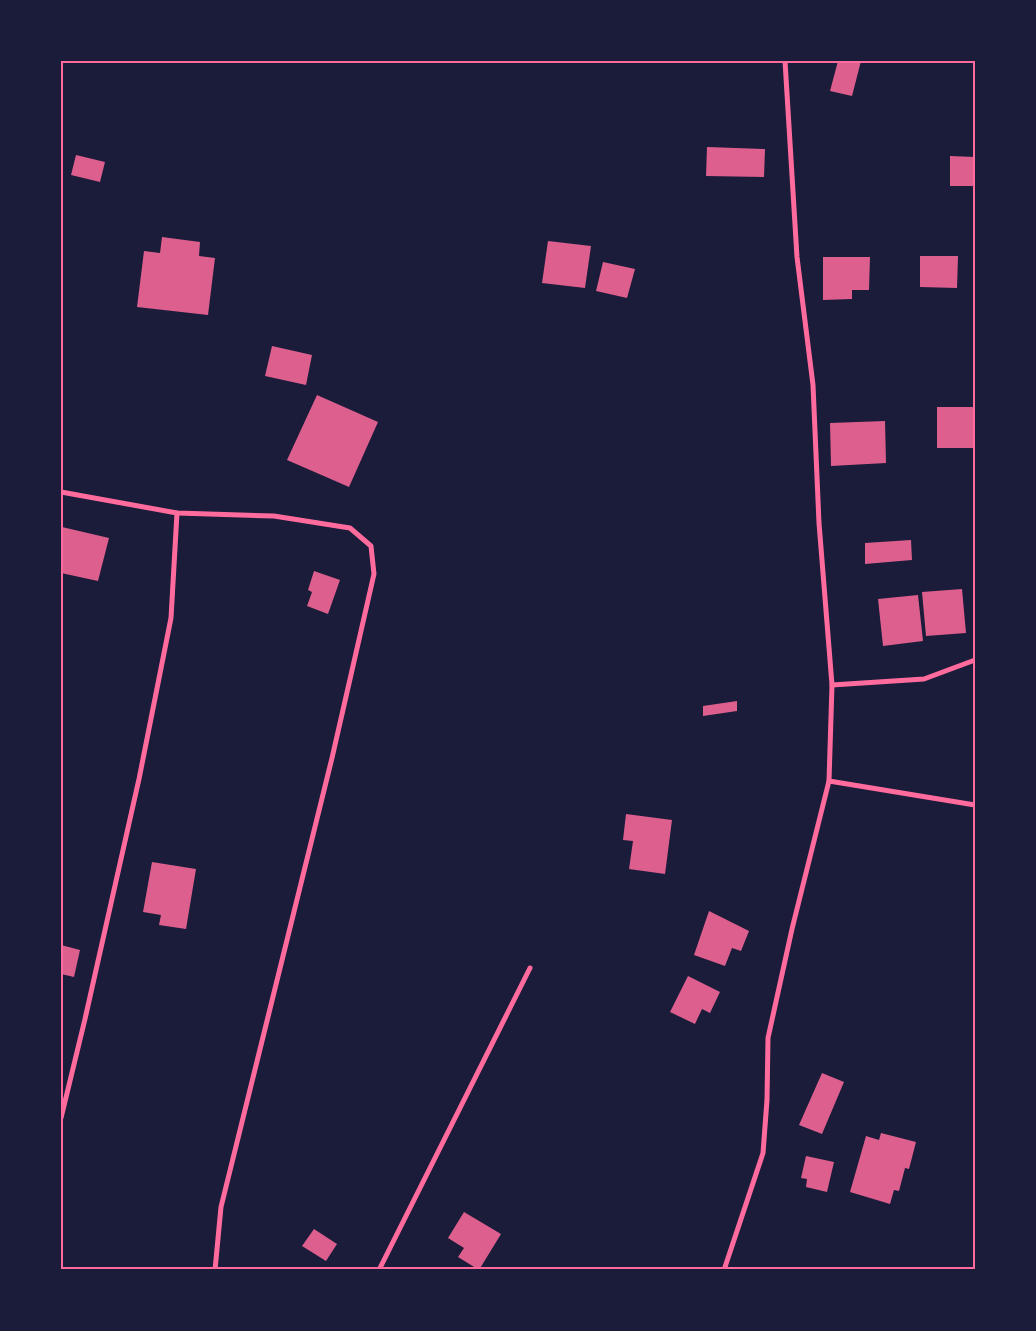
<svg xmlns="http://www.w3.org/2000/svg" width="1036" height="1331" font-family="'Sofia Sans Condensed',sans-serif">
	<style>
		.building { fill: #dd5f8e }
		.lines { fill: none; stroke-linecap: round; stroke-linejoin: round }
		.minor { stroke: #ff6b9d; stroke-width: 5 }
		.neatline { fill: none; stroke: #ff6b9d; stroke-width: 2 }
	</style>
	<rect width="100%" height="100%" fill="#1b1b3a"/>
	<!-- building -->
	<g class="building">
		<polygon points="838,61 861,61 852,96 830,91"/>
		<polygon points="707,147 765,149 764,177 706,176"/>
		<polygon points="76,155 105,162 100,182 71,175"/>
		<polygon points="950,156 975,157 975,186 950,186"/>
		<polygon points="162,237 200,242 199,256 215,258 208,315 137,307 144,251 160,253"/>
		<polygon points="548,241 591,246 585,288 542,283"/>
		<polygon points="920,256 958,256 957,288 920,287"/>
		<polygon points="823,257 870,257 869,290 852,290 852,299 823,300"/>
		<polygon points="603,262 635,269 627,298 596,291"/>
		<polygon points="272,346 312,355 306,385 265,376"/>
		<polygon points="317,395 378,422 349,487 287,460"/>
		<rect x="937" y="407" width="38" height="41"/>
		<polygon points="885,421 886,463 831,466 830,423"/>
		<polygon points="62,527 109,538 98,581 61,573"/>
		<polygon points="911,540 912,560 865,564 865,543"/>
		<polygon points="314,571 340,580 328,614 307,606 312,592 308,590"/>
		<polygon points="962,589 966,633 926,636 922,592"/>
		<polygon points="918,595 923,641 883,646 878,599"/>
		<polygon points="737,701 737,711 703,716 703,706"/>
		<polygon points="626,814 672,820 665,874 629,869 633,841 623,840"/>
		<polygon points="152,862 196,869 186,929 159,925 161,915 143,912"/>
		<polygon points="709,911 749,931 741,951 732,948 725,966 694,955"/>
		<polygon points="61,945 80,950 74,977 61,974"/>
		<polygon points="688,976 720,992 710,1013 702,1009 695,1024 670,1012"/>
		<polygon points="822,1073 844,1082 822,1134 799,1125"/>
		<polygon points="881,1133 916,1142 909,1169 905,1168 899,1191 894,1190 890,1204 850,1192 866,1136 879,1140"/>
		<polygon points="806,1156 834,1162 827,1192 806,1187 807,1179 801,1178"/>
		<polygon points="464,1212 501,1234 479,1270 458,1257 464,1248 448,1238"/>
		<polygon points="314,1229 337,1244 326,1261 302,1246"/>
	</g>
	<g class="lines">
		<!-- minor -->
		<g class="minor">
			<polyline points="61,492 177,513 274,516 350,528 371,546 374,574 332,758 221,1207 215,1270"/>
			<polyline points="832,685 924,679 975,660"/>
			<polyline points="829,781 975,805"/>
			<polyline points="61,1118 85,1019 139,779 171,618 177,513"/>
			<polyline points="379,1270 530,968"/>
			<polyline points="724,1270 763,1153 767,1100 768,1038 792,929 829,781 832,685 819,523 813,385 797,257 785,61"/>
		</g>
	</g>
	<!-- border -->
	<rect width="1036" height="1331" fill="none" stroke="#1b1b3a" stroke-width="125"/>
	<rect x="62" y="62" width="912" height="1206" class="neatline"/>
</svg>
